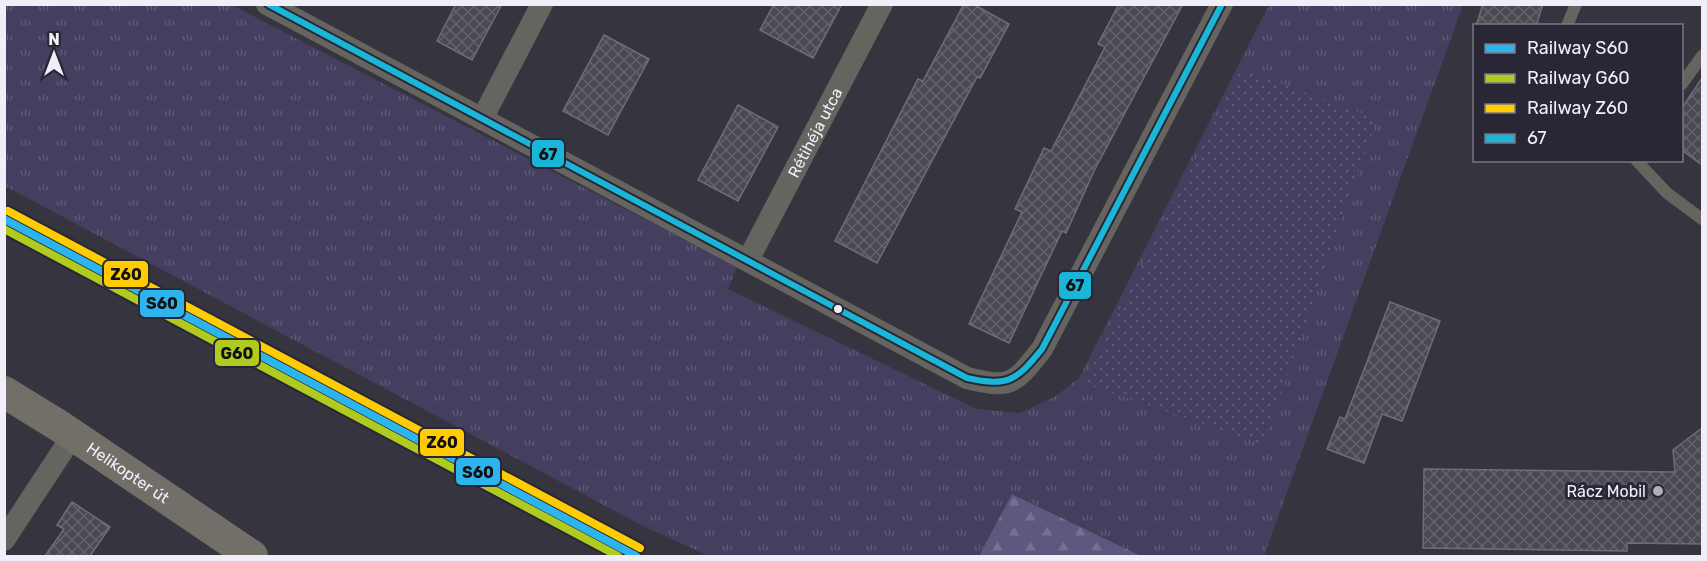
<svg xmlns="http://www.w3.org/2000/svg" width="1707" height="561" font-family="Rubik,sans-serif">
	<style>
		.grass { fill: url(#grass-tufts) }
		.forest { fill: url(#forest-firs) }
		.park { fill: url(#park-dots) }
		.building { fill: url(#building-cross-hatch); stroke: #6f6e76; stroke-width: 1.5 }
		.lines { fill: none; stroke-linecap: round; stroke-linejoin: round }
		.lane { stroke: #66645f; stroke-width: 12 }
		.street { stroke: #66645f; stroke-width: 22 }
		.secondary { stroke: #716f68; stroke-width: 32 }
		.bus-1-casing { stroke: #292736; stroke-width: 10 }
		.bus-1 { stroke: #1ab6d8; stroke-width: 6 }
		.rail-1-casing { stroke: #292736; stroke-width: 12 }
		.rail-2-casing { stroke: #292736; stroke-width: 12 }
		.rail-3-casing { stroke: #292736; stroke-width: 12 }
		.rail-1 { stroke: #2db4ed; stroke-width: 8 }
		.rail-2 { stroke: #b0cb1f; stroke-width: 8 }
		.rail-3 { stroke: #fecc00; stroke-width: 8 }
		.bus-dot { fill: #efeef9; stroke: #292736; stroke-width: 2 }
		.poi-dot { fill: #aeadb8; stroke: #292736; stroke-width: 2 }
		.labels { text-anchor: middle; stroke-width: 6; stroke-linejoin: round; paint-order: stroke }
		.street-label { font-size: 16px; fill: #efeef9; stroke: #292736 }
		.poi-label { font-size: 16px; fill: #efeef9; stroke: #292736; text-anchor: end }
		.line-badge { stroke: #292736; stroke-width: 2 }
		.pale-badge-label { font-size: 16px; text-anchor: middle; font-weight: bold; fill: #111 }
	</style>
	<defs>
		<pattern id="grass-tufts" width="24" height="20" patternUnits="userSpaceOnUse" patternTransform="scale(1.5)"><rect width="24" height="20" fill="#443e5f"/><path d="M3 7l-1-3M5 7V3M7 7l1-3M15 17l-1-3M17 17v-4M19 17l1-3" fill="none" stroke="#5f5a77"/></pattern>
		<pattern id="forest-firs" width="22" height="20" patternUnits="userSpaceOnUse" patternTransform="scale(1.5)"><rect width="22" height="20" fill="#5f587e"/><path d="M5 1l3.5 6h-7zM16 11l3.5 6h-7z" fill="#767091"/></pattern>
		<pattern id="park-dots" width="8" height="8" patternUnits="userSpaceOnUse" patternTransform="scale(1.5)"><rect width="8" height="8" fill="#443e5f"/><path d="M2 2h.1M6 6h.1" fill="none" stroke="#5f5a77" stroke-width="1.8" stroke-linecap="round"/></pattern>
		<pattern id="building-cross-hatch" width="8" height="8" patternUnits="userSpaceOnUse" patternTransform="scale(1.5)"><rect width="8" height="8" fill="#4a4850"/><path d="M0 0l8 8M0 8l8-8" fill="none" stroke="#64636a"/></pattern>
	</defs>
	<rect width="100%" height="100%" fill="#36343e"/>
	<!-- grass -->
	<polygon class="grass" points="4,5 232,5 737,267 728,289 977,409 1020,413 1056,396 1079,378 1269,5 1463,5 1264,556 1141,556 1013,494 979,556 709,556 645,527 5,186"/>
	<!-- forest -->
	<polygon class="forest" points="1012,494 1141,556 979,556"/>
	<!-- park -->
	<polygon class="park" points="1241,69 1377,119 1263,444 1083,383"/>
	<!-- building -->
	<g class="building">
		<polygon points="456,4 502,4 472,60 437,41"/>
		<polygon points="774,4 842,4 813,58 760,30"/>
		<polygon points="964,4 973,4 1009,24 980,78 977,77 877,263 835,241 918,79 923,81"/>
		<polygon points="1119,4 1183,4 1094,171 1066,233 1062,231 1009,343 969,324 1022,212 1015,209 1044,148 1051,151 1105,47 1098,44"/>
		<polygon points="1483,4 1543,4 1536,26 1476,26"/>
		<polygon points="604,35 649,59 608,135 563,111"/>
		<polygon points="1702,78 1702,165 1682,150 1682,108"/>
		<polygon points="738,105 778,127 738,201 698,180"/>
		<polygon points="1390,302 1440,321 1402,421 1382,414 1364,463 1327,449 1340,417 1345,419"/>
		<polygon points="1702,428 1702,544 1627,543 1627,551 1423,548 1424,469 1675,472 1673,450"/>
		<polygon points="72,502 110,527 90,556 45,556 64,529 57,525"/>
	</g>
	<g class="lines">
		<!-- lane -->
		<g class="lane">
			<polyline points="1567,26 1576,4"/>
			<polyline points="1682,84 1702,56"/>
			<polyline points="1636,160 1667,193 1702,219"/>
		</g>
		<!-- street -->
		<g class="street">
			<path d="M267 4 967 378C1012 389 1014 384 1042 349L1222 4"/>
			<polyline points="482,119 542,4"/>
			<path id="s1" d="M748 260 882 4"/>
			<polyline points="4,540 73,435"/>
		</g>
		<!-- secondary -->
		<path class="secondary" id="s2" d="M4 392 61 427 252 556"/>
		<defs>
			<path id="bus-1" d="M268 4 967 378C1008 387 1016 381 1042 349L1222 4"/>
		</defs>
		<!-- bus-1 casing -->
		<use href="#bus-1" class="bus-1-casing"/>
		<!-- bus-1 -->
		<use href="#bus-1" class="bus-1"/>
		<defs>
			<polyline id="rail-1" points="4,219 636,556"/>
			<polyline id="rail-2" points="4,229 618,556"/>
			<polyline id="rail-3" points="8,211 640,548"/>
		</defs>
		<!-- rail-1 casing -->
		<use href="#rail-1" class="rail-1-casing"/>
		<!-- rail-2 casing -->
		<use href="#rail-2" class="rail-2-casing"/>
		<!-- rail-3 casing -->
		<use href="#rail-3" class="rail-3-casing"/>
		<!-- rail-1 -->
		<use href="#rail-1" class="rail-1"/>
		<!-- rail-2 -->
		<use href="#rail-2" class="rail-2"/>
		<!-- rail-3 -->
		<use href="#rail-3" class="rail-3"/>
	</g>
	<!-- markers -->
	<circle class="bus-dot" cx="838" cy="309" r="5"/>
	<circle class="poi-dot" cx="1658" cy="491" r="6"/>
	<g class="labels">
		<!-- street labels -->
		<g class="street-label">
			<text dy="6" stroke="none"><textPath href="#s1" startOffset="144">Rétihéja utca</textPath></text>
			<text dy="6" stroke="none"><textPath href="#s2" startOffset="148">Helikopter út</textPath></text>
		</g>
		<!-- poi labels -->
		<g class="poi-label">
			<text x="1646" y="497">Rácz Mobil</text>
		</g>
	</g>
	<g class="line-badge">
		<rect x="531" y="139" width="34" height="29" rx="6" fill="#1ab6d8"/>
		<rect x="103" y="260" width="46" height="28" rx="6" fill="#fecc00"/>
		<rect x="1058" y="271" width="34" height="29" rx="6" fill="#1ab6d8"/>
		<rect x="139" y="289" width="46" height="29" rx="6" fill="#2db4ed"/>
		<rect x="214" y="339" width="46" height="28" rx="6" fill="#b0cb1f"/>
		<rect x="419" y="428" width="46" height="29" rx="6" fill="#fecc00"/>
		<rect x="455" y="457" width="46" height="29" rx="6" fill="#2db4ed"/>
	</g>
	<g class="pale-badge-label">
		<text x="548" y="160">67</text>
		<text x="126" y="280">Z60</text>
		<text x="1075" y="291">67</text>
		<text x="162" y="309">S60</text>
		<text x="237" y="359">G60</text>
		<text x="442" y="448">Z60</text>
		<text x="478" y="478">S60</text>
	</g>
	<!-- border -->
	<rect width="1707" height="561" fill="none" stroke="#efeef9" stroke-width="12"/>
	<!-- legend -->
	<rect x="1473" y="24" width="210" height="138" fill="#292736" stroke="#787784" stroke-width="1.5"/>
	<rect x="1485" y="44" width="30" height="9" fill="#2db4ed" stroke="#787784" stroke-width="1.5"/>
	<text x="1527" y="54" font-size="18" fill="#efeef9">Railway S60</text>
	<rect x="1485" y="74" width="30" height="9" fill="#b0cb1f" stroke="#787784" stroke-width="1.5"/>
	<text x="1527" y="84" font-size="18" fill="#efeef9">Railway G60</text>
	<rect x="1485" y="104" width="30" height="9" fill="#fecc00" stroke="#787784" stroke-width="1.5"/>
	<text x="1527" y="114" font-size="18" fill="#efeef9">Railway Z60</text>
	<rect x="1485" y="134" width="30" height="9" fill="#1ab6d8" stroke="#787784" stroke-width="1.5"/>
	<text x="1527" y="144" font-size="18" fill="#efeef9">67</text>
	<!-- north arrow -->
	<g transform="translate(54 54)" stroke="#292736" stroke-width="4.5" paint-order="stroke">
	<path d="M0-4.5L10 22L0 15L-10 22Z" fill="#efeef9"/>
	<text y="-9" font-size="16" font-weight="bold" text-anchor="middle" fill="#efeef9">N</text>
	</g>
</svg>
